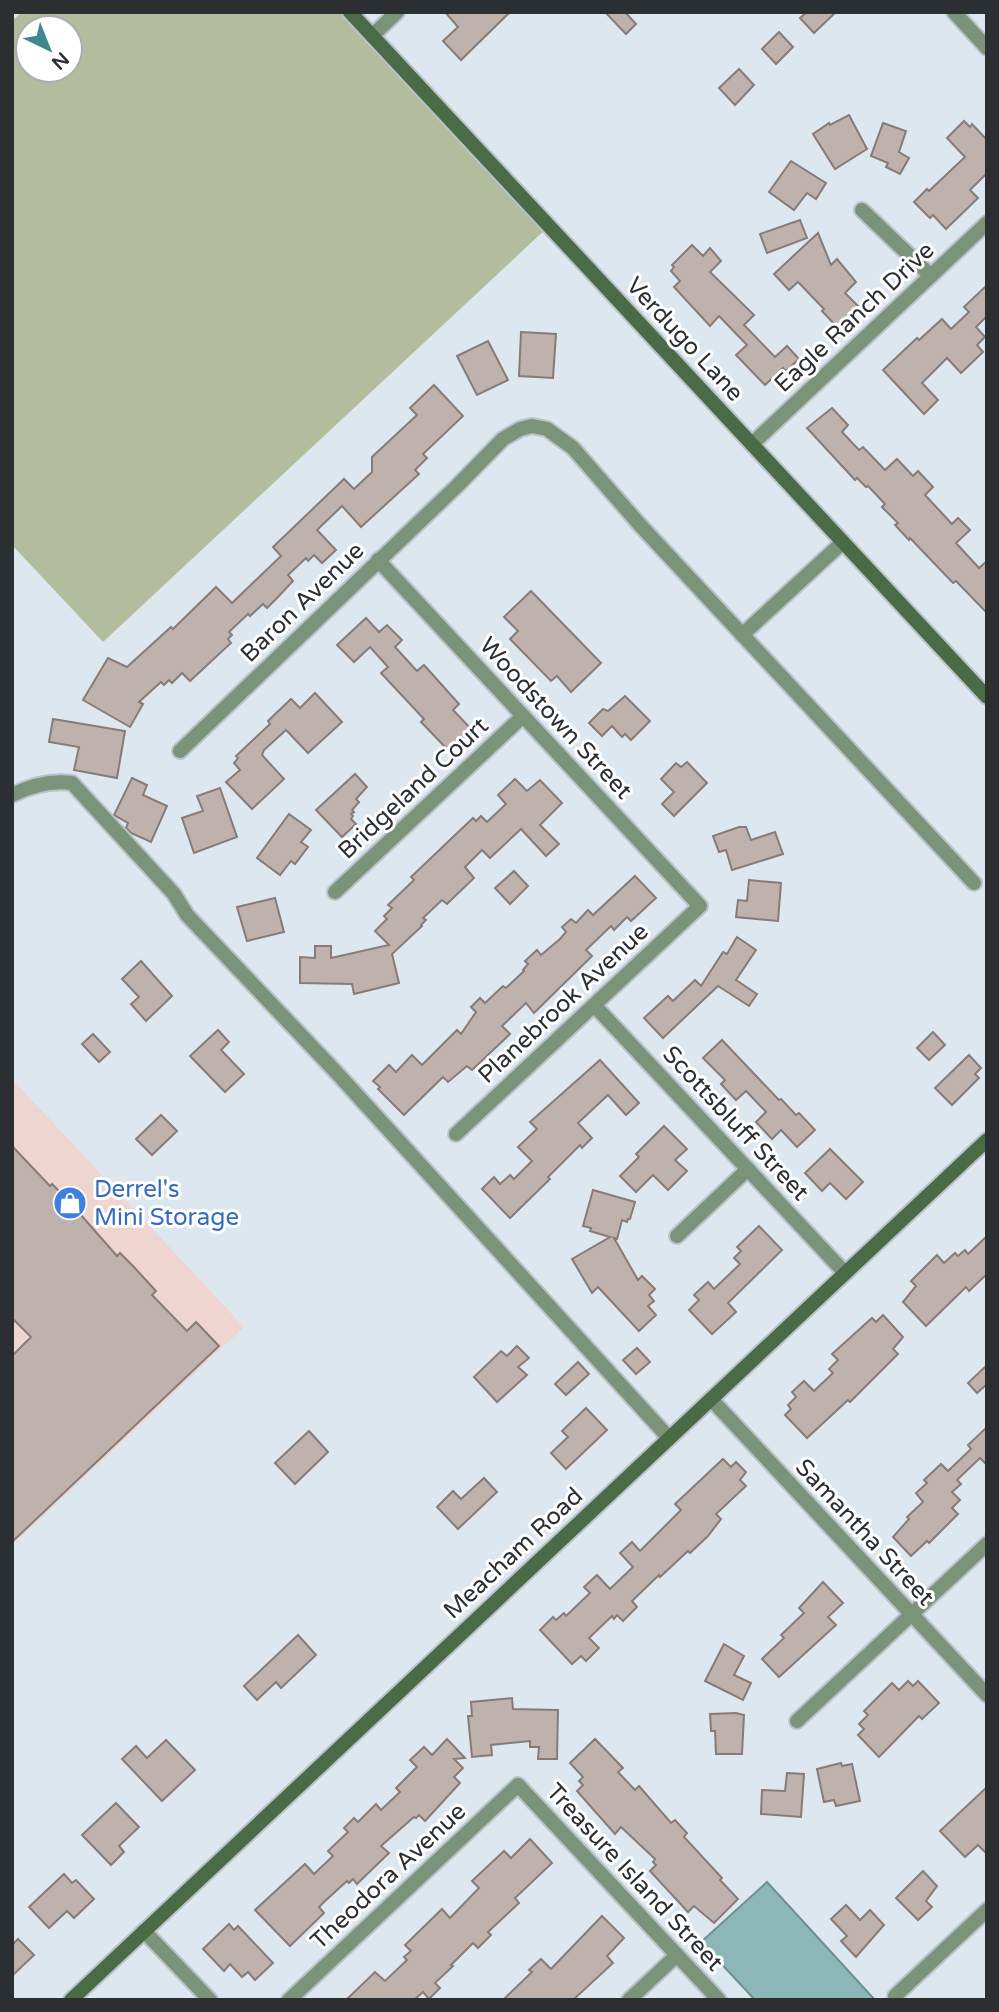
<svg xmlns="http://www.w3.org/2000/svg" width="999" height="2012" font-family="'Varela Round',sans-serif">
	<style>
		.commercial { fill: #efd5d0 }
		.green { fill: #b3bd9d; fill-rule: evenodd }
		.water { fill: #8cb7b9; stroke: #6f8e90; stroke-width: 2 }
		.building { fill: #bfb2ad; stroke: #887b77; stroke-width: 2 }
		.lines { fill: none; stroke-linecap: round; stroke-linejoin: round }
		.street-casing { stroke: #b9c2ca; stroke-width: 18 }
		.secondary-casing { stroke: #b9c2ca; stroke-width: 18 }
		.street { stroke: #7b9378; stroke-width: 14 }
		.secondary { stroke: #496b45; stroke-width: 14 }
		.labels { text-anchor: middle; stroke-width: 6; stroke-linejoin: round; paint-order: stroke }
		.street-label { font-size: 24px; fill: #2b2f32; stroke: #fff }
		.shop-label { font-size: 24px; fill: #366cbe; stroke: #fff; text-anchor: start }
	</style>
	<rect width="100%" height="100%" fill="#dde7f0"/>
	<!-- commercial -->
	<polygon class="commercial" points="12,1079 244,1327 12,1545"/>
	<!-- green -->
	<path class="green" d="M22 12H348L548 227 103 642 12 545V21ZM28 28H70V70H28Z"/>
	<!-- water -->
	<polygon class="water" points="767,1882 875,2000 755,2000 701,1942"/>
	<!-- building -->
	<g class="building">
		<polygon points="445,12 510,12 461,60 443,41 458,27"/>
		<polygon points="605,12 625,12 636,24 626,34"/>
		<polygon points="807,12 836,12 814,33 800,18"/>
		<polygon points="779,32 793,47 776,64 762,49"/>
		<polygon points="739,69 754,85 735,105 719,88"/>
		<polygon points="849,115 867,149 835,169 813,134 829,123 830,125"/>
		<polygon points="964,121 970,127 972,124 987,140 987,173 970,190 978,198 946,229 933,215 930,218 914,202 927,189 929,191 965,157 947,138"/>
		<polygon points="883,123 906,131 899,152 909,158 900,174 886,167 888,163 871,156"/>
		<polygon points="791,161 826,183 816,199 807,193 794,210 769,192"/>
		<polygon points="800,220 807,238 767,253 760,234"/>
		<polygon points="818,233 831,265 837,259 856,282 845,293 859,307 838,328 822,311 824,309 798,282 789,290 774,274"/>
		<polygon points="692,245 703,256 710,248 721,261 710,272 754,315 744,325 775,357 787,346 799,359 786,371 783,368 765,385 736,355 747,345 719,316 710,326 674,287 680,281 671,271 674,267 672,265"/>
		<polygon points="987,285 987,316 976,327 985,337 977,345 983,352 961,373 947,358 922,383 938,400 924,414 883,370 917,338 919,340 942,319 951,329 969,312 964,307"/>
		<polygon points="521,332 556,334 553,378 519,376"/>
		<polygon points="488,341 508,380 477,395 457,356"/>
		<polygon points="434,385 463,416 423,454 427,458 415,470 419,474 361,527 342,506 317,530 336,550 322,563 314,555 308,561 306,558 288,575 293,581 277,598 267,608 263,604 250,616 248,614 229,632 232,635 228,639 231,643 190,681 182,673 172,683 169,680 164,685 161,682 139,702 143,704 130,727 83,700 108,658 127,667 171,627 173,629 216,587 232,603 281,556 273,547 344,479 354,489 372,472 372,457 417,415 410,408"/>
		<polygon points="832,408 848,425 842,432 859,450 863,447 885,470 897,459 913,476 918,471 933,487 925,495 952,524 958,518 970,530 956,543 979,568 987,561 987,613 956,581 953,583 910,538 909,540 895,525 898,523 882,507 885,504 868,486 866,487 857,478 855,480 807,428"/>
		<polygon points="531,591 601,663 571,692 557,676 551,681 510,639 518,631 504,617"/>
		<polygon points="366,618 379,632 387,625 402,640 395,647 417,671 424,665 459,704 453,710 472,730 449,751 421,722 424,719 381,673 388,667 370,647 354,662 337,645"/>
		<polygon points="315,693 342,722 308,753 286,730 264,750 262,755 284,779 252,809 226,782 240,770 234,763 238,758 236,756 270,724 268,721 291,699 300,708"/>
		<polygon points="625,696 650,721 631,740 625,734 622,737 612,726 602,736 589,723 603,709 608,711"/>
		<polygon points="53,719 125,731 117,778 74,770 79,747 49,742"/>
		<polygon points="687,762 707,783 674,816 662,804 674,792 661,779 676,763 681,767"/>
		<polygon points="355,774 367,787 356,799 359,802 352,810 354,812 351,814 353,816 351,819 356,824 342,837 316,810"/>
		<polygon points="132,778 147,785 143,795 167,806 151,842 131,833 126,828 128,823 114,815"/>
		<polygon points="515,779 527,791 540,780 562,803 540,825 559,844 546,856 521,829 490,858 482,850 465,867 474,878 447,904 442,900 423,918 426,920 421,925 422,926 392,954 399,983 354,994 352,984 300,983 300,957 315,958 315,946 331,946 331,958 389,945 375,931 387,919 384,916 392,908 388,905 414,880 411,877 473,818 476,821 481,816 487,822 506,804 498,795"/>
		<polygon points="220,788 237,837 194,853 182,818 203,811 197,796"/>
		<polygon points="289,814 311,830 301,842 308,847 295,864 291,861 280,875 257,858"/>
		<polygon points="739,827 746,827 751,840 775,832 783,854 732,870 726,850 719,852 713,836"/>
		<polygon points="514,871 528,886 510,904 495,888"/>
		<polygon points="635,876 656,898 631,921 627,917 614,930 611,926 586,950 592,956 534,1013 526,1003 502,1026 510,1034 472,1070 467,1066 448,1082 443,1077 404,1115 378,1089 380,1087 373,1081 389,1065 396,1072 412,1055 422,1065 457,1030 461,1034 476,1012 471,1007 480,998 485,1003 503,986 506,988 524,971 523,970 528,964 525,961 537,950 541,955 560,939 566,932 562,927 571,919 576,923 588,910 593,915"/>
		<polygon points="749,880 781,883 778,921 736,917 738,900 747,901"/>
		<polygon points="275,898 284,932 247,941 237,907"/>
		<polygon points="737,937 756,950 736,980 757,994 749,1006 718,986 663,1038 644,1018 668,996 673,1001 695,980 701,986 723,952 727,954"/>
		<polygon points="141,961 172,996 146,1021 131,1004 139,997 122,979"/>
		<polygon points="218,1030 229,1042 221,1050 244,1074 225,1092 190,1056"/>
		<polygon points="933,1032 945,1045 929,1060 917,1048"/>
		<polygon points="93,1034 110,1052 99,1062 82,1044"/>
		<polygon points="722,1040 779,1100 781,1099 796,1115 799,1113 815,1130 797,1147 781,1130 772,1139 756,1122 766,1112 746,1091 736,1100 721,1084 725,1080 703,1058"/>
		<polygon points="969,1055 981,1068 975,1074 979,1078 952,1105 935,1088"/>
		<polygon points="600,1060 639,1103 626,1115 608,1095 578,1123 592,1138 582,1148 580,1145 548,1177 550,1179 510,1218 482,1189 494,1177 500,1184 510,1175 514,1179 532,1161 518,1147 537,1129 530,1122"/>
		<polygon points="161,1115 177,1131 152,1155 136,1139"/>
		<polygon points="664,1126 687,1149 675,1160 687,1171 668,1190 653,1175 636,1192 620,1176 639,1157 636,1154"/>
		<polygon points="12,1146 50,1186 52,1184 66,1198 117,1256 120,1253 133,1266 156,1291 152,1295 187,1331 196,1322 219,1346 12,1542 12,1356 31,1337 12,1318"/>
		<polygon points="830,1149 863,1182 846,1199 830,1183 822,1191 805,1173"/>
		<polygon points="593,1190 635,1202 630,1219 628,1219 627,1222 622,1220 617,1239 614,1238 638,1280 642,1276 655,1289 649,1295 654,1301 648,1306 656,1315 639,1331 598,1287 592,1293 572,1259 610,1237 590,1231 591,1228 583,1226"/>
		<polygon points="759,1226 782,1250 728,1303 736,1312 712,1334 689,1310 699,1300 694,1295 708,1282 714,1289 740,1264 734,1258 741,1251 737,1247"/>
		<polygon points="987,1236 987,1274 969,1291 966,1287 926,1326 903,1302 916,1286 911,1281 937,1255 944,1263 955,1253 958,1256 965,1250 968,1254"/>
		<polygon points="883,1315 903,1337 893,1349 898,1354 850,1402 848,1400 807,1438 785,1415 791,1409 788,1405 796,1397 792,1392 804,1381 814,1391 833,1373 829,1369 838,1360 832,1354 872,1318 876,1322"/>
		<polygon points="517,1346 529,1358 518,1367 527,1375 497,1402 474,1377 501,1351 507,1356"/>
		<polygon points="637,1348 650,1362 636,1374 623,1360"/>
		<polygon points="578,1362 589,1374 566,1395 555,1384"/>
		<polygon points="987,1365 987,1384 977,1393 968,1383"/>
		<polygon points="586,1408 607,1430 566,1469 551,1453 568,1437 562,1431"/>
		<polygon points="987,1427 987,1465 980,1458 957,1480 961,1484 952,1492 960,1500 952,1508 958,1514 929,1543 927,1541 911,1556 893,1537 909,1519 907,1517 923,1502 916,1493 927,1483 924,1480 941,1464 948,1471 971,1449 968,1445"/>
		<polygon points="309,1431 328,1452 295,1484 275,1463"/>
		<polygon points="723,1459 731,1467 736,1462 746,1472 740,1480 746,1486 716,1514 721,1519 708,1536 690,1553 688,1551 660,1577 659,1575 632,1601 637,1607 623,1621 617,1615 614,1619 612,1616 589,1638 599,1648 586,1661 581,1656 572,1664 540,1630 553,1617 556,1620 564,1613 566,1616 590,1593 584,1587 597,1575 610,1589 633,1567 620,1553 632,1542 640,1551 681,1510 675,1504"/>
		<polygon points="484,1478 497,1492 458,1529 437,1507 453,1491 461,1499"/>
		<polygon points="823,1582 843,1603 828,1617 836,1625 779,1677 762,1659 784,1638 781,1635 804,1613 799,1608"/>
		<polygon points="298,1635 316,1655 281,1688 276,1682 257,1700 244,1686"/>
		<polygon points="724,1644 744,1656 734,1675 751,1683 743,1700 705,1681"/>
		<polygon points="908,1681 913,1686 918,1681 939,1703 922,1719 919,1716 879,1757 858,1735 864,1729 859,1724 868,1715 864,1711 892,1683 899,1690"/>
		<polygon points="512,1698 513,1709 558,1710 557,1759 538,1759 539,1747 530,1747 530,1741 491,1745 492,1755 472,1757 468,1716 472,1716 471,1702"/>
		<polygon points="736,1713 744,1715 742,1754 716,1754 715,1731 711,1731 710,1714"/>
		<polygon points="447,1739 465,1758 454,1759 463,1768 454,1777 460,1783 425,1821 419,1815 416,1818 414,1817 381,1846 389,1853 357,1884 353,1879 349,1883 347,1881 325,1901 319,1907 324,1913 290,1946 255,1910 305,1864 314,1874 333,1856 328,1851 348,1832 344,1828 354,1818 358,1822 376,1804 381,1810 400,1792 396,1788 417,1767 410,1760 424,1747 432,1755"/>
		<polygon points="595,1739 623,1768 618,1772 635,1790 639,1786 671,1823 675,1820 687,1833 684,1837 722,1878 720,1880 738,1899 714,1923 694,1906 688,1912 650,1871 656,1865 653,1862 655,1859 621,1827 615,1834 577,1791 583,1785 579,1781 583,1777 570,1763"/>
		<polygon points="166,1740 195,1770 162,1801 122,1759 136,1746 147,1758"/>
		<polygon points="841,1763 842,1766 852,1764 860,1801 836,1806 834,1800 824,1802 817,1769"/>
		<polygon points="787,1773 804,1774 801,1817 761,1814 762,1790 785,1791"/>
		<polygon points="987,1787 987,1854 978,1845 965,1857 940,1831"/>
		<polygon points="116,1803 139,1827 119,1846 124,1852 111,1865 82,1835"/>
		<polygon points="530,1839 552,1863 515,1898 519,1903 488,1932 491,1935 478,1948 473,1943 451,1965 453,1966 435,1983 440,1988 429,1999 423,1992 414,2000 346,2000 375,1972 385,1981 407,1960 404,1957 411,1951 405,1945 442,1909 450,1918 479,1888 472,1881 504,1851 511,1858"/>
		<polygon points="923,1871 937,1886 926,1901 932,1907 918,1920 896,1898"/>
		<polygon points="64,1874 72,1883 76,1880 94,1899 74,1918 67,1911 49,1928 29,1907"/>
		<polygon points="846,1905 860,1920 870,1910 884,1925 856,1957 841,1941 847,1936 831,1919"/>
		<polygon points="602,1916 624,1938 607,1956 613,1963 573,2000 503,2000 532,1972 529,1970 541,1959 551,1969"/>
		<polygon points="229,1924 234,1930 238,1926 273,1963 255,1980 248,1972 242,1977 230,1964 224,1971 203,1949"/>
		<polygon points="18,1939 34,1955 12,1976 12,1945"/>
	</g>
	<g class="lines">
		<defs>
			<g id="street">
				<polyline points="954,12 987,48"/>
				<polyline points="372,36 397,12"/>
				<polyline points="862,210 931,276"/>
				<polyline points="752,444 987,223"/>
				<polyline points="378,560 700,906 456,1134"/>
				<polyline points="742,635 843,542"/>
				<polyline points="180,751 457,486 503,439 520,429 532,426 547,429 573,448 640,525 974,883"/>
				<path d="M12 795C32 785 51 780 72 783L174 894 187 915 336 1072 669 1438"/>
				<polyline points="335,892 523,716"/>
				<polyline points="594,1005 845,1273"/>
				<polyline points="677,1236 748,1169"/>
				<polyline points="711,1399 987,1695"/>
				<polyline points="797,1721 987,1544"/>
				<polyline points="144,1931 210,2000"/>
				<polyline points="895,1996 987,1910"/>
				<polyline points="289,2000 518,1785 719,2000"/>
				<polyline points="629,2000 677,1955"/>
			</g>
			<g id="secondary">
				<polyline points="350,12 987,697"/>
				<polyline points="71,2000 987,1140"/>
			</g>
		</defs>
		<!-- street casing -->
		<use href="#street" class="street-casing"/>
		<!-- secondary casing -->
		<use href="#secondary" class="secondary-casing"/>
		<!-- street -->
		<use href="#street" class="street"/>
		<!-- secondary -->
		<use href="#secondary" class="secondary"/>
	</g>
	<!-- icons -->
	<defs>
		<symbol id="shop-disc" viewBox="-11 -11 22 22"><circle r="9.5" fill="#3f7fe0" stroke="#fff"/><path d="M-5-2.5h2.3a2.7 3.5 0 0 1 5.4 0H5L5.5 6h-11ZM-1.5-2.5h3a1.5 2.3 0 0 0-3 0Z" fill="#fff"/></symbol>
	</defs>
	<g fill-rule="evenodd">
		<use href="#shop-disc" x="51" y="1184" width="38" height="38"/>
	</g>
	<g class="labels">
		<!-- street labels -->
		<g class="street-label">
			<text transform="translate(854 317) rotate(-43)" y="8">Eagle Ranch Drive</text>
			<text transform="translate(685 339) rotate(47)" y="8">Verdugo Lane</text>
			<text transform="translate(302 602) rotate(-44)" y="8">Baron Avenue</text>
			<text transform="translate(556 718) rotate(47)" y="8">Woodstown Street</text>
			<text transform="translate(413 788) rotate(-43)" y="8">Bridgeland Court</text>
			<text transform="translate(563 1003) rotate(-43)" y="8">Planebrook Avenue</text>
			<text transform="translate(736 1123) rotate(47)" y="8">Scottsbluff Street</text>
			<text transform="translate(865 1532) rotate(47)" y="8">Samantha Street</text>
			<text transform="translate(513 1553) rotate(-43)" y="8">Meacham Road</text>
			<text transform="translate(388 1876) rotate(-43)" y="8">Theodora Avenue</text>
			<text transform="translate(635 1877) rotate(47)" y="8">Treasure Island Street</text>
		</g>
		<!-- shop labels -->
		<g class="shop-label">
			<text x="94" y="1197">Derrel's<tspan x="94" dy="28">Mini Storage</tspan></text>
		</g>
	</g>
	<!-- border -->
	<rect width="999" height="2012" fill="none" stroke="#2b2f32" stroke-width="28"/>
	<!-- north arrow -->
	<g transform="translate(49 49) rotate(137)"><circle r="33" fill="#ffffff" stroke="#aaacad" stroke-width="2"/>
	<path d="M0-5L12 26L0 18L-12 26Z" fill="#40888d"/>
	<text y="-10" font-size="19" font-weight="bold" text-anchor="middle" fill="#2b2f32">N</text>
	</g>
</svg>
